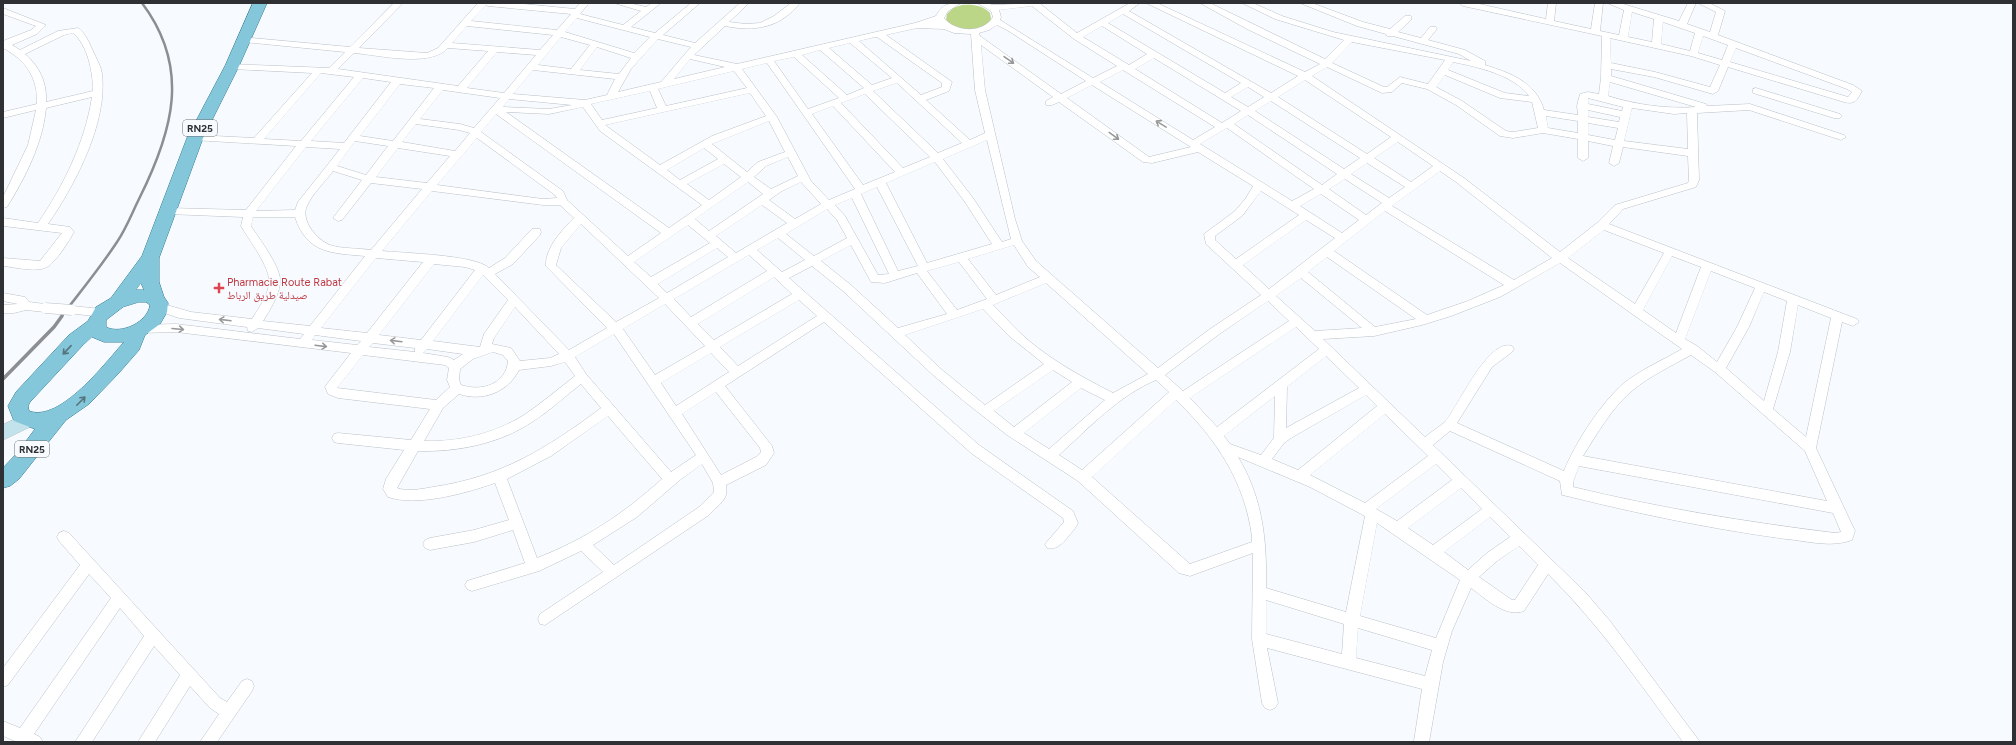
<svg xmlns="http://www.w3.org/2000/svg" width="2016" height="745" font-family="Figtree,'Noto Naskh Arabic',sans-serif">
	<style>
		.green { fill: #bbd686 }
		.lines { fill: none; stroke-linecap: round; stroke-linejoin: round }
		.street-casing { stroke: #bbc1c8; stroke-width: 1 }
		.secondary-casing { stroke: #bbc1c8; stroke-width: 1 }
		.primary-casing { stroke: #327a8f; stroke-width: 1 }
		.street { fill: #fff; fill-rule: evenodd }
		.secondary { fill: #c2e3ec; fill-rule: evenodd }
		.primary { fill: #85c7da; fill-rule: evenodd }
		.rail-far1 { stroke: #8c8e92; stroke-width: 2.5 }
		.rail { stroke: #8c8e92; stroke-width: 3.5 }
		.street-bridge-casing { stroke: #bbc1c8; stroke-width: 11; stroke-linecap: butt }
		.street-bridge { stroke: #fff; stroke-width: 10 }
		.oneway { stroke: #969899 }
		.oneway2 { stroke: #55747e }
		.health-dot { fill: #e0444e; stroke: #f7fbff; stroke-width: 1.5 }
		.labels { text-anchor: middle; stroke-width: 3; stroke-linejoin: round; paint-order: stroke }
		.shield { fill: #f7fbff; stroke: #6a6d70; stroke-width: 1 }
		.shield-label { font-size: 10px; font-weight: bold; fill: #2e3033 }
		.health-label { font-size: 11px; fill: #be3a42; stroke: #f7fbff; text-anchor: start }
	</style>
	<rect width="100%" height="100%" fill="#f7fbff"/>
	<!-- green -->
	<path class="green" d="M962 5C972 4 982 5 990 13L991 19C983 33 954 33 946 20L947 14 953 8Z"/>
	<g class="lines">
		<defs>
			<g id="street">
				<path d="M394 3H403L359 48 427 53 438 48 478 3H513L575 9 580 3H589L580 14 623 25 641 11 614 3H629L646 7 652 3H661L631 27 655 33 691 3H700L663 35 695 43 740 3H749L729 22 746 24 760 23 774 16 791 3H800C780 28 755 32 725 26L694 55 737 64 915 23 936 16C942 4 949 3 961 3L948 11 944 18C955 32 983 34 993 17L991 11 977 3H988L992 5 1039 3 1077 33 1130 3H1140L1129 11 1271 93 1298 76 1146 3H1157L1305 72 1320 64 1247 29 1200 3H1210L1325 59 1344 40 1275 19 1242 3H1253L1282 16 1333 32 1471 61 1459 54 1393 36H1387L1386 34 1357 26 1300 3H1312L1363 22 1390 29 1405 16H1411V20L1398 32 1421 38 1430 27H1436L1437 29 1428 40 1465 50 1485 61V65C1510 73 1536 82 1544 110L1578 115 1577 106 1580 94 1588 92 1599 94 1601 78 1602 36 1463 6 1459 3H1475L1546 19 1548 3H1556L1554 21 1591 29 1595 3H1603L1600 31 1619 35 1624 10 1607 3H1620L1679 21 1688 3H1696L1687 24 1710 32 1716 12 1698 3H1709L1725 11 1718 35 1853 85 1862 91C1857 100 1855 105 1844 102L1728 67 1718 91 1713 94 1654 77 1611 69V76L1706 104 1707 106 1750 104 1844 135 1846 137 1841 140 1838 139 1749 110 1697 113 1699 180 1696 187 1623 209 1609 224 1857 319 1859 322 1853 326 1842 322 1816 448 1855 531 1852 540C1830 548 1808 541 1786 539 1712 529 1639 514 1567 496L1562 495 1560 481 1450 431 1433 445 1586 593 1610 621 1700 742H1683C1640 684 1599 624 1548 574L1524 611C1505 618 1485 598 1471 588L1452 631 1443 662 1429 742 1414 741 1422 689 1267 648 1278 703 1275 708 1270 710 1265 708 1262 703 1252 639 1253 553 1190 576 1179 573 1078 481 1007 435 965 402 933 375 843 291 812 266 789 278 979 445 1073 511 1078 523 1076 527C1069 535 1059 552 1047 548L1045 544 1064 522 1063 518 971 453 824 322 725 386 772 446 774 453 766 465 726 485C729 500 719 504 709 515L545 625 540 624 538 619 540 614 603 572 581 551 539 571 472 591 467 589 465 585 467 581 525 563 513 530 474 542 430 550 425 548 423 544 425 540 430 538 474 530 509 520 495 483C466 493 418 507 388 497L383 489 386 479 404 450 338 443 334 442 332 438 334 434 338 433 411 440 430 409 338 398 328 394 325 387 327 384 351 353 176 332 139 333 135 332 133 329 135 326 139 325 176 324 300 339 304 334 258 328 252 332 248 331 247 327 179 318 156 310 154 307 156 304 160 303 191 312 252 319C258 309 268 296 269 283 271 268 249 240 241 226L243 217 168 214 163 211 168 208 246 210 296 146 192 140 190 138 192 136 195 135 254 138 312 73 232 69 227 66 229 64 329 68 345 52 244 42 241 41V37L350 47ZM486 5 488 6 571 14 557 30 471 21ZM1032 6 1074 39 1117 66 1093 78 1000 20 1001 17 999 10ZM1632 12 1654 19 1652 42 1628 37ZM1123 14 1241 83 1225 93 1108 23ZM577 18 650 37 634 53 565 32ZM1663 22 1695 33 1690 51 1661 44ZM997 25 1007 30 1086 81 1061 94 980 36 979 33 989 30ZM467 26 553 35 540 50 452 43ZM1102 26 1147 54 1129 65 1083 37ZM917 28 944 29 954 33 971 34 975 90 985 133 970 140 926 100 949 91 952 82 886 35ZM1703 36 1728 45 1722 60 1698 53ZM561 37 590 45 571 69 538 65ZM875 37H877L942 83V87L921 95 859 41ZM1610 38 1691 56 1720 65 1710 87 1655 72 1611 63ZM658 39 691 47 661 82 618 92 631 69ZM1352 42 1445 60 1428 84 1400 77 1387 87H1384L1332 63ZM850 43 892 78 872 85 829 48ZM981 45 1053 97 1046 101V105H1052L1059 102 1143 162 1152 163 1198 152 1253 186 1246 198 1235 211 1204 234 1206 244 1261 295 1210 329 1158 368 1036 261 1022 241 1015 219 985 90ZM597 47 631 58 619 74 580 70ZM448 48 488 51 458 86 338 69 354 53C379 55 430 68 448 48ZM1736 48 1847 89 1852 92 1848 97 1730 62ZM820 50 864 88 847 95 802 55ZM497 52 536 55 504 93 467 88ZM794 57 839 98 808 109 774 61ZM1154 58 1241 111 1222 123 1135 69ZM690 59 725 67 674 79ZM1453 62C1478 67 1514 75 1529 96L1505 93 1448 70ZM767 63 855 189 829 200 811 181 777 117 742 69ZM1327 67 1382 93 1392 92 1402 83 1427 89 1456 105 1500 136 1513 138 1543 133 1578 139V158L1583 161 1588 158V141L1613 146 1609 163 1614 166 1619 163 1623 147 1688 156 1689 180 1688 183 1615 205 1597 223 1560 252 1464 178 1312 76ZM533 70 615 79 607 95 585 100 513 94ZM1123 70 1215 127 1193 140 1100 82ZM734 71 747 88 666 106 658 89ZM321 73 354 77 301 141 264 139ZM1445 75 1500 98 1532 102 1538 128 1513 132 1506 131 1462 101 1436 87ZM363 78 391 82 344 143 311 141ZM1305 80 1391 137 1367 154 1278 97ZM1610 82 1696 107C1666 109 1637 105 1608 96ZM897 83 962 143 938 153 873 91ZM400 84 434 88 393 141 360 136ZM1092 85 1191 147 1149 157 1067 98ZM1248 87 1264 97 1248 107 1231 97ZM443 90 500 98 474 128 460 124 420 119ZM650 91 657 108 602 120 591 104ZM750 93 766 116 712 136 660 165 605 125ZM865 94 930 157 903 168 841 103ZM1588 98 1623 107 1622 111 1588 104ZM509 99 572 105 549 109 503 107ZM1271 101 1360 158 1344 169 1255 111ZM833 106 895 172 863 185 812 114ZM583 107 600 131 702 205 669 228 506 112 549 114ZM1632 108 1674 114 1687 113 1688 149 1624 141ZM1588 110 1620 117 1619 122 1588 117ZM496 114 661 233 628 256 567 200 563 191 481 132ZM1248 115 1337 174 1322 185 1234 124ZM1546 116 1578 121V133L1548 128ZM769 121 785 152 758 162 747 172 712 144ZM1588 123 1618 128 1615 140 1588 135ZM416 124 459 130 470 133 455 151 402 142ZM1227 128 1314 189 1292 201 1200 144ZM477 138 555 195 557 198 543 199 437 185ZM987 140 1011 239 1002 242 973 198 943 159ZM355 141 388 146 366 175 337 166ZM1398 142 1433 166 1411 182 1374 158ZM306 147 340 149 298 202 295 210 256 211ZM398 148 450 156 427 183 376 177ZM704 148 718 159 680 180 667 170ZM788 157 798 176 771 189 754 177 766 166ZM935 162 965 202 992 244 927 263 886 183ZM1367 163 1405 187 1389 198 1351 174ZM724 164 741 177 709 200 687 184ZM333 171 362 180 333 218 338 221 342 220 371 183 422 189 371 250C358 248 342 249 330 245 317 240 300 220 307 206 312 194 325 182 333 171ZM1440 171 1456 182 1552 258 1514 280 1392 206ZM1345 179 1382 203 1366 215 1329 189ZM748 182 763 194 709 231 695 219ZM801 182 821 204 795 219 769 200 782 191ZM877 187 918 266 898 271 861 194ZM432 191 543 205H560L574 218C562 230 545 248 546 266L607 328 569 350 495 274 513 264 540 235 541 232 540 229H532L505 258 489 268C476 255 403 253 382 251ZM1261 191 1299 215 1236 259 1215 240V236L1242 216ZM1321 194 1359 220 1342 233 1300 206ZM852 198 889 274 878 275 845 216 835 205ZM762 205 787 223 736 253 716 236ZM827 209 837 220 847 238 814 256 786 234ZM1385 211 1504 285 1468 301 1427 315 1334 251ZM253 217H295C307 254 332 253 365 256L310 326 263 321C270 310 278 297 280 284 283 269 259 239 251 226ZM1306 220 1335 238 1269 289 1243 265ZM581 224 659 298 616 322 556 265 561 248ZM688 225 710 243 651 277 634 262ZM1604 230 1664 253 1635 304 1568 258ZM778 238 805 260 782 272 757 250ZM851 245 871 282 885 283 917 273 947 314 898 328 851 285 821 261ZM1014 245 1028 267 1040 277 996 295 968 259ZM717 248 728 257 667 293 658 284ZM749 255 767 271 691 317 674 299ZM1672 256 1701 267 1676 333 1643 310ZM1327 257 1416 319 1375 327 1308 272ZM376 258 423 262 367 333 321 328ZM959 262 987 299 957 310 927 271ZM1560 263 1682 349C1663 360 1642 369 1624 383 1601 403 1575 443 1564 471L1457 423 1492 367 1512 352 1514 349 1512 346C1488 338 1458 407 1445 422 1439 427 1431 432 1425 437L1323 339 1374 336 1422 325 1451 316 1500 297ZM434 264 465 267 475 270 421 340 379 335ZM1711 271 1755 288 1737 327 1717 362 1697 346 1685 339ZM483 275 508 300 484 334 480 347 433 341ZM774 277 792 294 714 340 698 324ZM1301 278 1362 328 1315 331 1276 296ZM1046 283 1148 374 1113 393C1084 378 1054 362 1028 340 1015 329 1005 317 993 305ZM1764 292 1787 301 1778 352 1764 401 1726 368 1749 327ZM799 300 817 316 738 366 720 347ZM1268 301 1289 321 1183 391 1165 375 1218 335ZM665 304 705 346 655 375 623 329ZM1798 305 1831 318 1806 437 1773 409 1790 352ZM515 307 559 354 550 358 520 361 511 348 492 344 494 338ZM983 309 1009 336 1044 364 985 405 941 369 905 335ZM1296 327 1319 349 1217 427 1190 398ZM614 334 696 455 671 472 586 374 575 357ZM315 335 361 341 357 345 312 340ZM373 343 415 348V352L369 347ZM427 349 463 354 454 360 448 357 423 353ZM493 352 503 355 508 361C506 384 482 392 461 385L459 380 460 369 473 359ZM711 353 729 372 676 406 661 383ZM363 355 445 365 449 368 447 380 450 387 436 400 337 388ZM1691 355 1715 372 1805 451 1827 501 1583 456C1597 434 1612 407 1633 390 1650 376 1671 366 1691 355ZM1326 356 1359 388 1286 428 1287 387ZM565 362 575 376C558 389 542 403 524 415 494 434 458 442 424 441L443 408 459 394C483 402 508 392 519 370L551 366ZM1053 370 1072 382 1014 427 994 411ZM1156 380 1169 392 1082 470 1059 455C1089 428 1118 396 1156 380ZM581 384 601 408C546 449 501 477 433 487 422 489 407 492 397 488L418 451C457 452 499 444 532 422 550 411 565 396 581 384ZM1081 388 1105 400 1049 449 1024 433ZM716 392 760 448 761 452 756 457 721 475 682 414ZM1366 395 1377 406 1298 470 1272 459 1284 443 1291 438ZM1275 396 1274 438 1261 455 1230 444 1224 436ZM1176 400C1216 438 1245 482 1252 537V542L1190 564 1092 477ZM1385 414 1428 456 1365 503 1310 475ZM608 416 662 479C623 514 586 539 537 558L507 479 551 456ZM1238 457 1310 487 1365 516 1346 612 1266 588C1267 541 1263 498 1238 457ZM702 464 713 483 714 492 699 507 614 565 593 545 637 517 680 480ZM1436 464 1452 480 1397 521 1376 509ZM1579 466 1833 513 1841 532 1835 533C1747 522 1659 508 1573 487V482ZM1461 488 1482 509 1433 545 1408 528ZM1490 517 1510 537 1487 553 1468 570 1444 552ZM1377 523 1460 580 1436 638 1360 616ZM1519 546 1538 565 1515 600H1512L1479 577 1497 561ZM1266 600 1344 624 1342 654 1266 634ZM1358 628 1432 650 1425 676 1356 658Z"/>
				<path d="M3 8 46 25 37 34 12 45 20 50 58 31 78 28C86 34 89 42 93 51 96 58 101 66 102 74 108 122 75 185 48 224L70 227 74 232C69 241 56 262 47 267 36 273 15 267 3 266V258L40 261 62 233 3 226V218L38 223C64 185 85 142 92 97L46 108C43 143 25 178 7 207L3 208V197L28 145 36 110 3 118V112L37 104C38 78 26 60 3 48V41L31 30 36 26 3 14ZM73 33C88 45 93 73 93 91L46 102C47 83 40 67 25 54L64 35Z"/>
				<polygon points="1756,88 1840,114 1842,116 1840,118 1834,118 1753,93 1753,89"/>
				<polygon points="3,293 25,297 29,302 45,304 51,308 45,312 26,310 14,313 3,313 3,305 18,304 3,301"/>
				<polygon points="72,306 102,309 108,313 102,317 68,313 66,310 68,307"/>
				<polygon points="64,531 69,533 220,698 227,702 242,681 247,679 252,681 254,686 252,691 217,742 200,742 219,714 210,708 190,686 155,742 138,742 180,675 154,646 92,742 75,742 144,636 120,608 34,734 40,737 43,742 17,742 3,736 3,721 20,728 111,598 89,574 8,685 3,687 3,668 80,565 59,541 57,537 59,533"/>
			</g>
			<polygon id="secondary" points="28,413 34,415 37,420 34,425 3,440 3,425"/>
			<path id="primary" d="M253 3H267L239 66 203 138 159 258V282L164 297 168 303 167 312 160 324 145 335 139 350 118 374 89 404 66 420 19 479 10 486 3 488V468L18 452 35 429 14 421 8 406 16 392 69 335 88 321 96 307 111 298 142 256 187 138 225 66ZM141 283 144 290H136ZM139 302H146L150 305C148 322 121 335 106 327V320L123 307ZM92 337 104 342H124C106 362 60 423 29 411L28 406 30 402 83 345Z"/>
		</defs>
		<!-- street casing -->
		<use href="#street" class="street-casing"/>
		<!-- secondary casing -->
		<use href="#secondary" class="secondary-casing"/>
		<!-- primary casing -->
		<use href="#primary" class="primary-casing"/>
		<!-- street -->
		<use href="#street" class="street"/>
		<!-- secondary -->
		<use href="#secondary" class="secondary"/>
		<!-- primary -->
		<use href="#primary" class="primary"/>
		<!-- rail-far1 -->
		<path class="rail-far1" d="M61 317C80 292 100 268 117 242 126 229 132 213 139 199 173 131 191 68 142 3"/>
		<!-- rail -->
		<polyline class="rail" points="3,379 54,327 62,316"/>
		<defs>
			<polyline id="street-bridge" points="45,308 72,310"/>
		</defs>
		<!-- street-bridge casing -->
		<use href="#street-bridge" class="street-bridge-casing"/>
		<!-- street-bridge -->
		<use href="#street-bridge" class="street-bridge"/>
	</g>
	<!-- one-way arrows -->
	<defs><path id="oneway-shaft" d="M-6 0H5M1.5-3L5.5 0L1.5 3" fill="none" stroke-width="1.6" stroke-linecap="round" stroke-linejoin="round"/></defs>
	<g class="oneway">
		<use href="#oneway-shaft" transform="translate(1009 60) rotate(35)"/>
		<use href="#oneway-shaft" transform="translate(1161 124) rotate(-149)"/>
		<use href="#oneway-shaft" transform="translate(1114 136) rotate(36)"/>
		<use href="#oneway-shaft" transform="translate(225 320) rotate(-173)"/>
		<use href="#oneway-shaft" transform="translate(178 329) rotate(5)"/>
		<use href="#oneway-shaft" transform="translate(396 341) rotate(-173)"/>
		<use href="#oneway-shaft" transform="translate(321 346) rotate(7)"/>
	</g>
	<g class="oneway2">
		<use href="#oneway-shaft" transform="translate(67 350) rotate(133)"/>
		<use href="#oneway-shaft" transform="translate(81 401) rotate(-45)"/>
	</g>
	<!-- markers -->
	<path class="health-dot" d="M217 282h4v4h4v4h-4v4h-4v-4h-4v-4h4z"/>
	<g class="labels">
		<!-- shield labels -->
		<g class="shield">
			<rect x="183" y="120" width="34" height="16" rx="3"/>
			<rect x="15" y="441" width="34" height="16" rx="3"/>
		</g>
		<g class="shield-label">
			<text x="200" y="132">RN25</text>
			<text x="32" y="453">RN25</text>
		</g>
		<!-- health labels -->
		<g class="health-label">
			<text x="227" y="286">Pharmacie Route Rabat<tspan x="227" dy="13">صيدلية طريق الرباط</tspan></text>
		</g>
	</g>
	<!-- border -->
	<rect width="2016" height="745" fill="none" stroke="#2e3033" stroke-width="8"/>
</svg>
